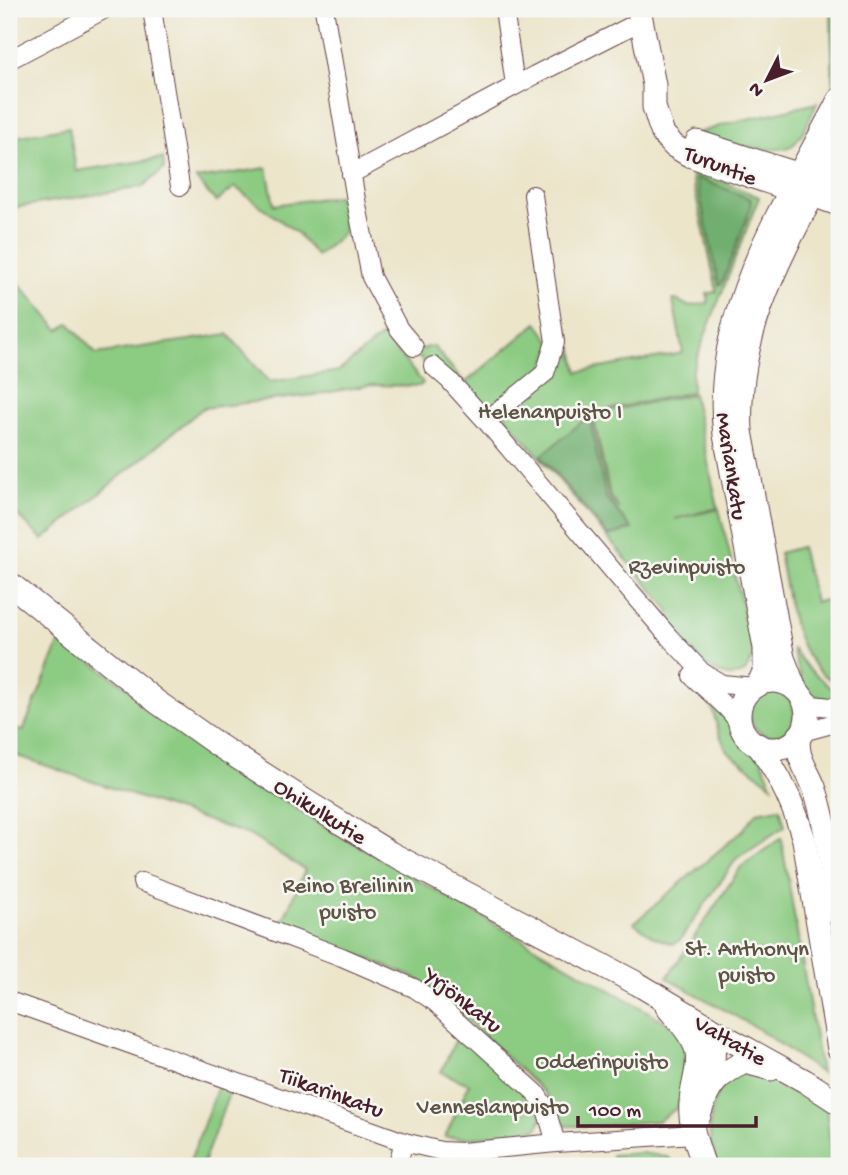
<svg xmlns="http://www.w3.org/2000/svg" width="848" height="1175" font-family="'Gochi Hand',sans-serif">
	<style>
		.green { fill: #8ccb82; stroke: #6b7556; stroke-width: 2 }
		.forest { fill: #71af70; stroke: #5e674e; stroke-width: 2 }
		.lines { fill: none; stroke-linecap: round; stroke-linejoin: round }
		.minor-casing { stroke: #623d43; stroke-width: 20 }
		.major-casing { stroke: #623d43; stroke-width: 25 }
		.minor { stroke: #fff; stroke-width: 18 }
		.major { stroke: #fff; stroke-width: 23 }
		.labels { text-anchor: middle; stroke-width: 5; stroke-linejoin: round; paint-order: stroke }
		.street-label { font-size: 23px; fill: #4a1f2b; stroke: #f6f6f2 }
		.park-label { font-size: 23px; fill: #5e5345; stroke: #f6f6f2 }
	</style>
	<rect width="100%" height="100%" fill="#f6f6f2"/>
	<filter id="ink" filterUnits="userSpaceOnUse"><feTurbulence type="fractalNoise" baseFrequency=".0143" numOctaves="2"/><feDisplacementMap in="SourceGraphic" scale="14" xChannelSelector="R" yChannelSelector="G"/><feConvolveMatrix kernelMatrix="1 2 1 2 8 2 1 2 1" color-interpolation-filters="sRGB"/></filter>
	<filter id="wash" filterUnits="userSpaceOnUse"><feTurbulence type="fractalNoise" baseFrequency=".00686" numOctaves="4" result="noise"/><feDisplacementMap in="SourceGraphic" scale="28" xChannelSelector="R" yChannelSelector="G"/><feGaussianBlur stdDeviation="1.57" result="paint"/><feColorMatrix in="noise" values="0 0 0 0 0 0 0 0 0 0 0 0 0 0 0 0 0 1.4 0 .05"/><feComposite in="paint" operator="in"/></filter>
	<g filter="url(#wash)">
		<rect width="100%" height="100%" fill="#ece5ca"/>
		<!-- green -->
		<g class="green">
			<polygon points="831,9 839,9 839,80 833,92"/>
			<path d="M817 103C811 115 805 132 796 142 782 160 715 140 695 134L726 124Z"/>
			<polygon points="69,127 76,171 163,158 164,169 142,187 12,208 9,205 9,138"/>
			<polygon points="267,168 274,205 338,196 344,233 317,256 297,233 235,187 216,202 196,179"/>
			<path d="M690 168 759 197 703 341 692 372V392L591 413 609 497 619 509 610 496 593 414 693 394 718 508 675 519 719 509 754 656 745 672C740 674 735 676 729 676 705 673 678 636 663 618L670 611 504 415 556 366 569 333 578 372 683 353 673 300H677L688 306 708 303 707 294 717 291Z"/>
			<polygon points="9,272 59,330 69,323 96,354 228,334 269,382 339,371 383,335 423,383 420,386 370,385 314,395 203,408 43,540 9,507"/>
			<polygon points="537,323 552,343 543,371 490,413 465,386 446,390 414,351 433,346 465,383"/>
			<path d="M801 547 815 602 839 598V685C791 661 789 599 779 553Z"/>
			<polygon points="61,639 254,781 320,824 673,1026 689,1050 687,1083 677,1108 658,1121 597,1126 565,1126 545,1093 454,1008 414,977 281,925 305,870 249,835 9,753 9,726 23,731"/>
			<polygon points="792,648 807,667 833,690 834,703 805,693"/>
			<circle cx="772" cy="714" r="22"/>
			<polygon points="710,701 760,756 772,785 727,751 719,733"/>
			<polygon points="780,808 785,826 737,858 680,940 673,944 654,937 634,923 743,830 757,812"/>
			<polygon points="781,838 821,1073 760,1030 667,978 741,867"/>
			<polygon points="460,1030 536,1103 543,1116 537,1129 471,1138 445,1137 469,1084 441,1072"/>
			<path d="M758 1067 826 1105 832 1166H717C705 1137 706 1092 736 1074 742 1070 751 1069 758 1067Z"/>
			<polygon points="218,1086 230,1091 202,1166 188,1166"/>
			<polygon points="642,1153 667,1157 679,1166 613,1166 612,1155"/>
		</g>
		<!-- forest -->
		<g class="forest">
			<polygon points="696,177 751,199 750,210 722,283 719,285"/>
			<polygon points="589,416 606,498 632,529 608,536 541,456"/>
		</g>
	</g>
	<g filter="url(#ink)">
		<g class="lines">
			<defs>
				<g id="minor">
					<polyline points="152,9 180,186"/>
					<polyline points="324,9 356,200 371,277 399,329 414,347"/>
					<polyline points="504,9 515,85"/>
					<polyline points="9,60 105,9"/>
					<polyline points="351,174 535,75 641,21"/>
					<polyline points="810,179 839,190"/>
					<polyline points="800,193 839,207"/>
					<polyline points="433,366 449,380 486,421 669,637 702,672 722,684 754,687"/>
					<polyline points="486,421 545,373 555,342 533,195"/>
					<path d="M692 676C710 694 730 706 742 729"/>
					<polyline points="801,696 813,705 839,708"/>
					<polyline points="802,732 839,722"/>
					<polyline points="142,882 342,957 414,988 435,1002 536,1093 546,1109 556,1143"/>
					<polyline points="9,1001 404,1142 441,1151 462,1152 556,1143 694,1134"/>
					<polyline points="397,1166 404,1142"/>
				</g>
				<g id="major">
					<polyline points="639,9 654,85 654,107 659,123 663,134 674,146 689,155 792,190"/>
					<polyline points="697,142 800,175"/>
					<polyline points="9,583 157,702 218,745 307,802 390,853 638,984 731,1040 805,1081 839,1103"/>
					<circle cx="773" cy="715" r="34"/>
					<path d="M758 685 765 670V648L725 435C710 314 786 203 839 100"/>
					<path d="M795 689 783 658 741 431C735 322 792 238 839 145"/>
					<path d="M799 736C795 756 807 769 814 787 827 823 832 876 839 915"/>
					<path d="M758 745C780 775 794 804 804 840L839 1049"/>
					<path d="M667 1007C677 1019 691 1033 696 1048 701 1065 692 1085 691 1102 689 1124 697 1146 704 1166"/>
					<polyline points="702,1023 714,1043 713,1062 706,1089"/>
					<path d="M699 1116C708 1085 717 1075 745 1062L771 1069"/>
				</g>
			</defs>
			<!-- minor casing -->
			<use href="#minor" class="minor-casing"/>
			<!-- major casing -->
			<use href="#major" class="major-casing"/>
			<!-- minor -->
			<use href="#minor" class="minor"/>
			<!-- major -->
			<use href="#major" class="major"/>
		</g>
	</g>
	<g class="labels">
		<!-- street labels -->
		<g class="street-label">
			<text transform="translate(721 164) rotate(21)" y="8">Turuntie</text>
			<text transform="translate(733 466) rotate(81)" y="8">Mariankatu</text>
			<text transform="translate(321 810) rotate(32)" y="8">Ohikulkutie</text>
			<text transform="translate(464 999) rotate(38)" y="8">Yrjönkatu</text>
			<text transform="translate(731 1039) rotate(30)" y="8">Valtatie</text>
			<text transform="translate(332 1091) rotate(20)" y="8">Tiikarinkatu</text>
		</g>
		<!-- park labels -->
		<g class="park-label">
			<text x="550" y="418">Helenanpuisto I</text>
			<text x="687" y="573">Rzevinpuisto</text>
			<text x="348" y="892">Reino Breilinin<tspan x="348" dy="26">puisto</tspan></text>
			<text x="747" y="955">St. Anthonyn<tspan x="747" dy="26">puisto</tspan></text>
			<text x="602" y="1068">Odderinpuisto</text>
			<text x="493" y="1113">Venneslanpuisto</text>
		</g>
	</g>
	<!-- margin -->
	<rect width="848" height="1175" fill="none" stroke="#f6f6f2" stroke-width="35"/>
	<!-- north arrow -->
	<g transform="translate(767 80) rotate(228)" stroke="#f6f6f2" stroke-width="5" paint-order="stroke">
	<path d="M0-5L12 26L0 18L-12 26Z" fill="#4a1f2b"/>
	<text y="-10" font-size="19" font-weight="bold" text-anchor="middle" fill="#4a1f2b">N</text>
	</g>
	<!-- scale -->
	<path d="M578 1116v10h178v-10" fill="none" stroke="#4a1f2b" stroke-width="3.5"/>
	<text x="589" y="1116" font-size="21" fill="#4a1f2b" stroke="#f6f6f2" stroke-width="5" paint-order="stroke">100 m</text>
</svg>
